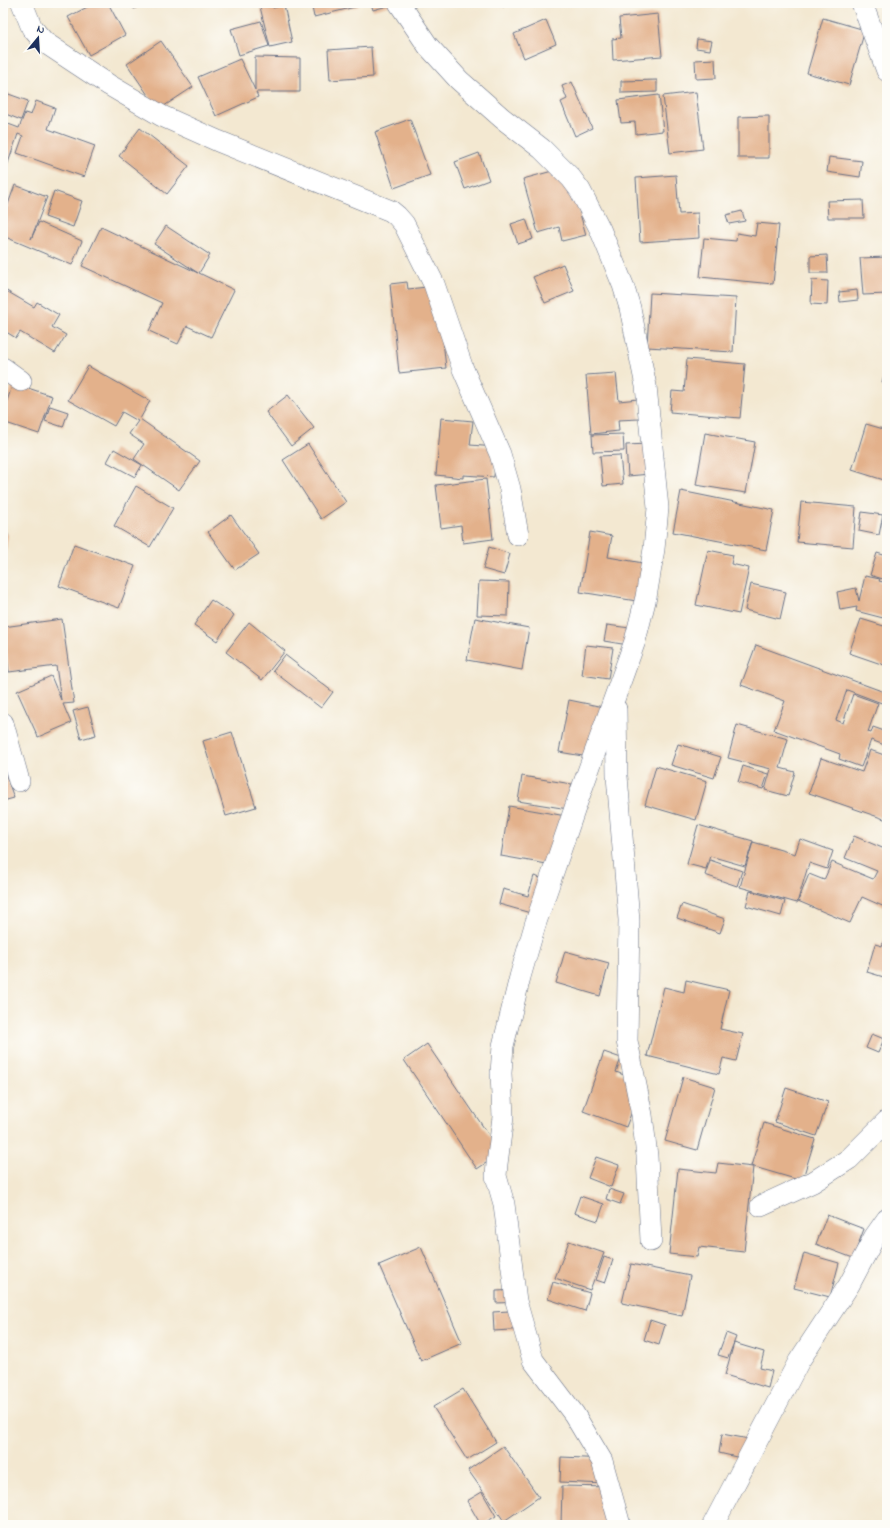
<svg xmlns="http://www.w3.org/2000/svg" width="890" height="1528" font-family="'Indie Flower',sans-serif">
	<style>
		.building { fill: #e3b18b }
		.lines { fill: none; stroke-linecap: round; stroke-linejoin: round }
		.minor-casing { stroke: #677086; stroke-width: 22 }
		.minor { stroke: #fff; stroke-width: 21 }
	</style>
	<rect width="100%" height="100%" fill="#fdfcf7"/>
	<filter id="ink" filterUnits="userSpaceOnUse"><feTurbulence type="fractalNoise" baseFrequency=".025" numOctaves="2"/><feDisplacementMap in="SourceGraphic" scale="8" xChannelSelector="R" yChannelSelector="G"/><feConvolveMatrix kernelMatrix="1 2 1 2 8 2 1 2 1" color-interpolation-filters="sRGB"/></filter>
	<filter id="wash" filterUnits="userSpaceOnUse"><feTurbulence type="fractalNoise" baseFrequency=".012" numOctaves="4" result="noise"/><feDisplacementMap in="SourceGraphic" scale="16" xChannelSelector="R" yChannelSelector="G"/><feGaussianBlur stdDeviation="0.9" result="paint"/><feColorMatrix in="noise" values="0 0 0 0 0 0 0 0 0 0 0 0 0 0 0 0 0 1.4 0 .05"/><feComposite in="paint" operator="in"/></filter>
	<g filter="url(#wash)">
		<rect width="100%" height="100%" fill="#f3e8d1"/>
		<g id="blocks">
			<!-- building -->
			<g class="building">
				<polygon points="95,3 108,3 125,35 89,55 68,17"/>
				<polygon points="131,3 145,3 134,9"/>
				<polygon points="259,3 272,3 273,8 284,5 292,42 270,47"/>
				<polygon points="311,3 359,3 359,6 314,17"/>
				<polygon points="371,3 391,3 391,5 373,10"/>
				<polygon points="491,3 505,3 504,7"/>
				<polygon points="658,14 662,56 613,60 612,39 621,38 619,18"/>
				<polygon points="823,18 865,30 849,85 807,73"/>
				<polygon points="546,20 556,44 524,58 514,34"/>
				<polygon points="261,21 269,46 239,55 231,29"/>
				<polygon points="697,39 712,41 710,50 696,48"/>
				<polygon points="161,41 193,87 158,110 127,64"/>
				<polygon points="371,47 373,77 330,80 328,50"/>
				<polygon points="255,57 300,58 300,92 256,92 258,97 216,116 198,77 240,59 255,90"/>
				<polygon points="715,59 716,78 696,79 695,60"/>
				<polygon points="657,80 657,92 621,93 621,81"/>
				<polygon points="572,82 592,128 575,136 561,102 567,99 562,86"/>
				<polygon points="3,92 28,101 21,120 3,113"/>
				<polygon points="696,92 703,149 670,153 663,96"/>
				<polygon points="659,95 663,131 636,134 635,122 621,123 618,100"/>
				<polygon points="36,101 55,108 48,129 95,146 84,177 17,153 23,136 18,134 7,166 3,165 3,122 19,128 25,113 31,115"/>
				<polygon points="769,116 769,158 738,158 738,117"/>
				<polygon points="410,119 430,175 394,188 375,132"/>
				<polygon points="140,128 189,166 167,194 119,156"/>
				<polygon points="479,153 489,180 465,189 455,162"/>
				<polygon points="829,157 862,161 860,177 827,172"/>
				<polygon points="567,167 586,235 562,241 559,227 538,233 523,179"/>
				<polygon points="676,175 679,214 698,213 699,238 640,242 636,178"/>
				<polygon points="15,185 47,197 31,239 39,222 82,241 72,265 3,236 3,218"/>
				<polygon points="54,191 82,201 73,227 45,217"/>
				<polygon points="863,200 864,218 828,218 827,201"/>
				<polygon points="742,211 745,221 729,224 726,215"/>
				<polygon points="526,219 533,239 518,244 511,224"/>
				<polygon points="757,223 779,225 773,284 700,277 704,238 736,241 737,233 755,236"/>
				<polygon points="166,226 210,255 199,273 234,290 211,337 187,326 178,344 149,331 162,303 82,266 101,227 198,273 154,244"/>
				<polygon points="827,255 828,273 810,273 810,256"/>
				<polygon points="887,257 887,294 863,295 860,258"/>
				<polygon points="563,264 574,291 545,303 533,277"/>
				<polygon points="812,280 828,281 827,305 811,304"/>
				<polygon points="407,282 408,289 437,286 446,368 399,373 390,284"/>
				<polygon points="3,289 34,307 37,302 59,315 52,327 66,335 55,353 20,332 16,338 3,330"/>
				<polygon points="857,290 858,300 840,302 839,292"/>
				<polygon points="650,293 736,298 733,352 647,347"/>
				<polygon points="687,359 745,364 740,418 670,412 672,391 684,392"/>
				<polygon points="887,364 887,383 882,382"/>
				<polygon points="88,366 150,401 140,419 200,461 179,490 134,459 144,444 129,434 138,421 122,412 114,426 68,400"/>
				<polygon points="616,373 619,401 638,399 639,419 618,420 619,431 591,434 586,375"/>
				<polygon points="13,383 52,396 39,434 3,422 3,413"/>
				<polygon points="288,395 314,428 291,446 266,412"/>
				<polygon points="50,406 68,412 63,427 45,421"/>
				<polygon points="441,418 473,421 470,445 496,447 494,477 463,475 463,478 436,475"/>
				<polygon points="866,424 887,430 887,481 852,470"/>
				<polygon points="705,433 755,442 746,493 696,485"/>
				<polygon points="623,434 624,451 593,452 592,435"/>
				<polygon points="308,444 346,502 321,519 283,460"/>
				<polygon points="648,444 650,474 628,476 626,445"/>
				<polygon points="114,449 142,465 135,477 107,462"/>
				<polygon points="620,455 623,484 603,486 600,456"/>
				<polygon points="486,479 493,539 463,543 461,525 441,528 436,485"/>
				<polygon points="136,486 173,508 150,547 114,526"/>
				<polygon points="681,491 774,510 766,550 673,532"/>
				<polygon points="801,502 856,507 853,547 797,542"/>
				<polygon points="862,512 883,515 879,535 859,531"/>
				<polygon points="231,515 259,554 235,570 208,532"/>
				<polygon points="590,532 612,536 608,557 649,564 643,602 580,592"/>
				<polygon points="3,533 8,534 6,550 3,550"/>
				<polygon points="74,544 135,566 119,608 59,586"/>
				<polygon points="489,547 510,554 504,575 483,569"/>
				<polygon points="708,550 733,555 731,564 749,568 739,614 696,605"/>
				<polygon points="877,553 887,556 886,580 870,575"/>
				<polygon points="865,576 880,579 879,581 887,583 887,619 856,611 857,607 840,610 837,592 856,588 859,601"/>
				<polygon points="479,581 509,582 508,616 477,615"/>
				<polygon points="751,584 786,592 780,619 745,610"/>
				<polygon points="211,600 234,615 217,641 194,625"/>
				<polygon points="475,618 529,628 522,670 467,660"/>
				<polygon points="62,619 74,703 63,704 71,723 38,737 17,691 51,676 61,700 56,666 9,672 3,627"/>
				<polygon points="861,619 887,627 887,666 849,653"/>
				<polygon points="249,622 285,651 262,680 226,652"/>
				<polygon points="607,625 630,628 628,645 604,641"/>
				<polygon points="586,645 613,648 608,679 582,675"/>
				<polygon points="756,645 887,693 887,705 847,690 836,720 843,723 853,694 878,703 868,732 871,733 873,727 887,732 887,746 871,740 861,767 839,759 840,754 774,730 785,701 741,685"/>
				<polygon points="285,655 333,692 321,708 273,671"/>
				<polygon points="569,700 613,709 589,757 559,752"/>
				<polygon points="88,707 96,735 81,739 73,711"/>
				<polygon points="737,725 788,739 780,768 795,772 788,796 765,790 771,769 728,758"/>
				<polygon points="232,732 256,807 226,816 203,741"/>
				<polygon points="678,744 721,757 714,778 671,765"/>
				<polygon points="870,750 887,756 885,768 887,768 887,820 809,793 821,758 862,772"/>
				<polygon points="656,766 707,781 696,820 645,805"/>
				<polygon points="743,766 768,774 763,789 738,782"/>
				<polygon points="3,767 14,798 3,801"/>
				<polygon points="522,776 572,784 568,809 518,801"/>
				<polygon points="509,806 566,816 558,866 501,856"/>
				<polygon points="698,825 753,841 745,866 710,856 706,869 687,864"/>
				<polygon points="854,836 887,850 887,908 862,897 850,923 798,901 809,874 824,880 832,862 873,879 877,871 845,858"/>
				<polygon points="800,839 833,851 827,869 809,863 797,903 740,887 753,842 795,854"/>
				<polygon points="710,860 742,871 737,886 705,875"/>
				<polygon points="534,876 558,883 548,918 499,904 503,889 528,896"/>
				<polygon points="750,891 785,901 781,916 746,906"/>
				<polygon points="682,904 725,919 720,933 677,918"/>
				<polygon points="887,931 887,978 867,972 875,944 882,946"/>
				<polygon points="565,951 609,963 600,996 556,983"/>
				<polygon points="686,980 729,990 720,1029 743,1034 736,1061 723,1058 719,1074 647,1056 664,987 684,992"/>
				<polygon points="872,1034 884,1039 878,1053 866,1048"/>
				<polygon points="427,1044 501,1153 477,1169 404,1060"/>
				<polygon points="604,1052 621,1058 616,1072 643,1082 626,1127 583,1111"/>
				<polygon points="683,1077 715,1087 697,1150 665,1141"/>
				<polygon points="786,1088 828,1102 816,1136 775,1122"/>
				<polygon points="764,1123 815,1139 802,1181 751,1166"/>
				<polygon points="596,1157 619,1165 611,1187 588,1178"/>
				<polygon points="718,1163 753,1167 744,1252 699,1247 697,1257 669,1254 678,1169 716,1173"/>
				<polygon points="609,1189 624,1194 620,1204 606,1199"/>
				<polygon points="580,1196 604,1204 598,1221 574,1213"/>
				<polygon points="827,1215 864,1229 853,1258 816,1244"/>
				<polygon points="569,1241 604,1253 590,1290 555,1278"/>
				<polygon points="421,1247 462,1343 421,1361 379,1265"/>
				<polygon points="804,1253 839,1263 830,1297 794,1288"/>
				<polygon points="604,1257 613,1260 605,1283 596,1280"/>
				<polygon points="631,1264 690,1276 682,1316 622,1303"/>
				<polygon points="553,1282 590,1293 585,1311 548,1299"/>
				<polygon points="520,1290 521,1302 496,1303 496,1291"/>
				<polygon points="525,1310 526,1329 494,1331 493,1312"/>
				<polygon points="650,1320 665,1325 659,1345 644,1340"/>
				<polygon points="726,1333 736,1337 728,1358 718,1355"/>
				<polygon points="734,1343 764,1352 760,1368 772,1371 768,1388 725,1375"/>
				<polygon points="463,1389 496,1442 467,1460 433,1407"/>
				<polygon points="722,1434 749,1439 745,1459 719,1453"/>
				<polygon points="503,1446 539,1497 504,1521 468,1470"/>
				<polygon points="561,1457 607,1459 606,1484 560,1482"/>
				<polygon points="562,1486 610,1487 610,1525 561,1525"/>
				<polygon points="482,1492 496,1516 481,1525 467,1501"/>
			</g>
		</g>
	</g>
	<g filter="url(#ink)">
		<use href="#blocks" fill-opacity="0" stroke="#677086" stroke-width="1"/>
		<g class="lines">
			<defs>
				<g id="minor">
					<polyline points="22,3 32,28 44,42 109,85 162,116 218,141 391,211 397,216 404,224 434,284 463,369 500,454 510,489 518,535"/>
					<polyline points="399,3 428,46 459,80 502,118 542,149 571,178 580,190 600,229 623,285 630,308 646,386 658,508 654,549 646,597 635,641 576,805 535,925 520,977 503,1046 501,1073 503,1117 497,1164 496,1176 504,1204 516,1301 533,1360 574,1414 602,1461 620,1525"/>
					<polyline points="862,3 887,71"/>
					<polyline points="3,368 21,381"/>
					<polyline points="616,709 617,776 629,920 627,1041 642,1115 647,1156 651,1241"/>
					<polyline points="3,723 19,781"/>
					<polyline points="761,1206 813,1182 849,1159 887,1121"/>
					<polyline points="713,1525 799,1361 849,1285 875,1236 887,1219"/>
				</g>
			</defs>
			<!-- minor casing -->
			<use href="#minor" class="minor-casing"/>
			<!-- minor -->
			<use href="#minor" class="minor"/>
		</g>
	</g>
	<!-- margin -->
	<rect width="890" height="1528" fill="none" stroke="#fdfcf7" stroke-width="16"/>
	<!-- north arrow -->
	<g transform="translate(38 38) rotate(18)" stroke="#fdfcf7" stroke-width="3" paint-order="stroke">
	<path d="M0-3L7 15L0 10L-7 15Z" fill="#1b2f5e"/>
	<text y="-6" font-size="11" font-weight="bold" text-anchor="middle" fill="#1b2f5e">N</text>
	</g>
</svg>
